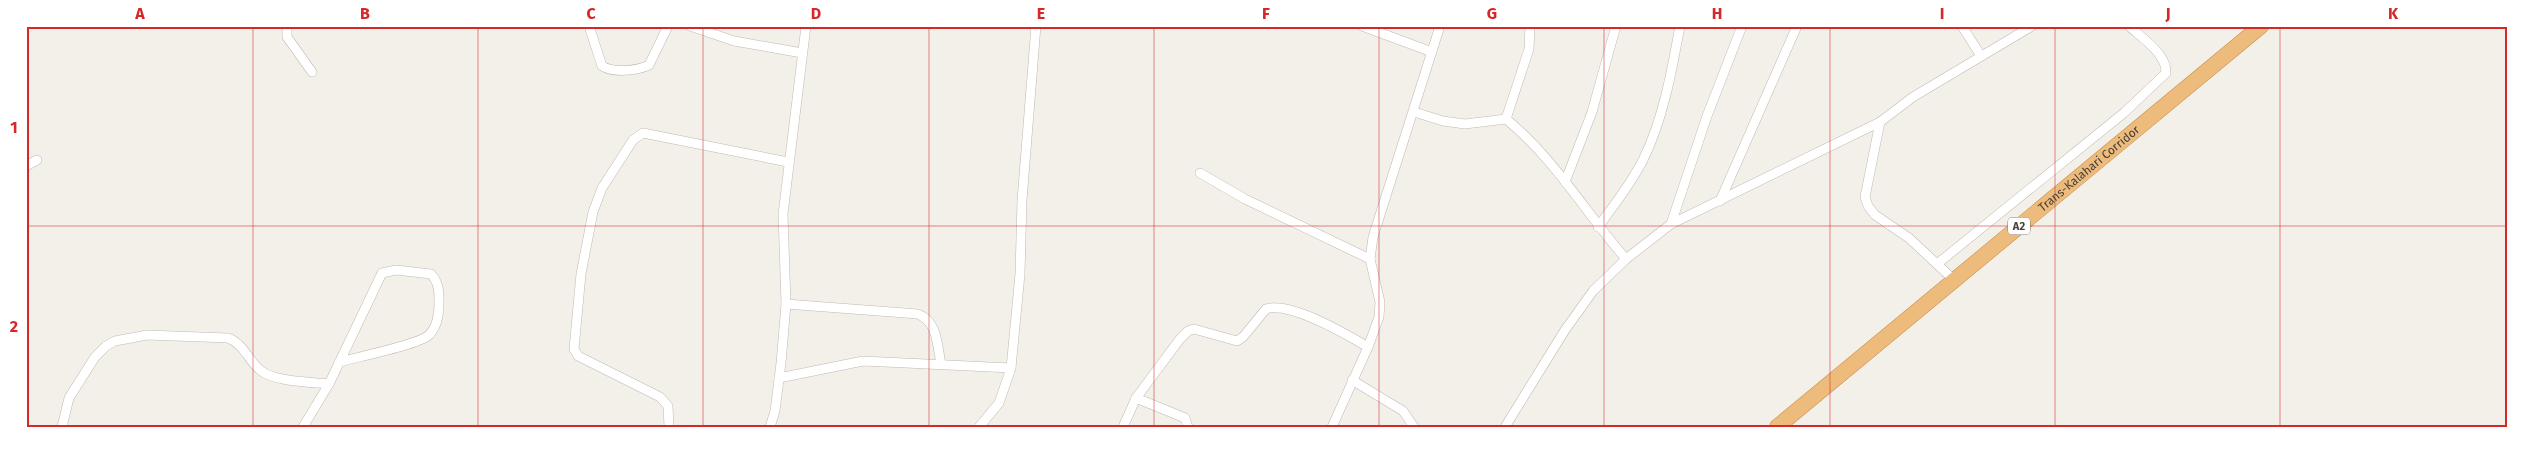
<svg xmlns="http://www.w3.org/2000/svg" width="2533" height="453" font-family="'Fira Sans',sans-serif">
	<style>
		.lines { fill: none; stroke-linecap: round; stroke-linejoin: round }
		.street-casing { stroke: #c1b9b1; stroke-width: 10 }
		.highway-casing { stroke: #cb8f4c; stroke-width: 16 }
		.street { stroke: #fff; stroke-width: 9 }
		.highway { stroke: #edbb7c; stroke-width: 15 }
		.grid { fill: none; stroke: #d62828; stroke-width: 1; stroke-opacity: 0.55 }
		.labels { text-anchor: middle; stroke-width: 4; stroke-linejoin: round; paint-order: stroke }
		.shield { fill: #fff; stroke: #7e7974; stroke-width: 1 }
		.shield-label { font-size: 11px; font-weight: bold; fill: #464039 }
		.street-label { font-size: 12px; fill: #464039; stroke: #fff }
		.neatline { fill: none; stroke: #d62828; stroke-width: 2 }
		.grid-label { font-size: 16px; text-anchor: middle; font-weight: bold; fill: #d62828 }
	</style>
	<rect width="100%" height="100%" fill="#f3f0ea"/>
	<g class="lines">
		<defs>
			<g id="street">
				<polyline points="287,26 287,37 312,72"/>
				<path d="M589 26 602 66C613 73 637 71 649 65L668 26"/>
				<polyline points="690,26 734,41 802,53"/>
				<polyline points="1362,26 1432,52"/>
				<polyline points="1962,26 1981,56"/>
				<path d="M1414 112 1443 121 1465 124 1506 119C1553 157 1586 213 1626 259"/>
				<polyline points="1506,119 1529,49 1530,26"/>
				<polyline points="1880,122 1865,197 1868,206 1875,215 1909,238 1954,280"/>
				<polyline points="26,166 37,160"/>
				<polyline points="1200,173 1245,199 1370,259"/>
				<polyline points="1565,182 1592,112 1616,26"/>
				<polyline points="1720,201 1797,26"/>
				<polyline points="1671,224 1707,116 1742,26"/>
				<path d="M1598 227C1614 205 1631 184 1643 160 1663 120 1672 70 1680 26"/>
				<path d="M1937 264 2125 112 2166 73C2167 54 2142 38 2129 26"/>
				<path d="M786 304 918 314C938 322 937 345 941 364"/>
				<polyline points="779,378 863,361 1011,368"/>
				<polyline points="1352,380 1403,411 1414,427"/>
				<polyline points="1136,398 1185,418 1188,427"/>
				<path d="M62 427 69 398 95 357 106 346 115 341 147 335 228 338C244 344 248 360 260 370 274 382 311 382 329 384"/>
				<path d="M303 427 329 384 382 273 396 270 431 274C439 283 439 291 439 303 439 314 437 327 429 335 418 345 357 357 339 362"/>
				<polyline points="669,427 668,406 660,397 578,356 574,349 581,274 593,212 602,188 633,140 643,133 788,162"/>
				<polyline points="770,427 775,411 781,363 786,304 783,214 806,26"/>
				<polyline points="979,427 999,403 1011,368 1020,274 1022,200 1036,26"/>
				<path d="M1123 427 1136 398 1180 339 1188 331 1194 329 1237 341 1243 337 1266 309C1290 301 1346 334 1368 347"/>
				<polyline points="1332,427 1368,347 1379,317 1380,302 1370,259 1373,237 1440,26"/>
				<polyline points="1505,427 1565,330 1593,291 1626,259 1671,224 1880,122 1913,97 2032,26"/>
			</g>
			<g id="highway">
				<path id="s1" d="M1777 427 2261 26"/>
			</g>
		</defs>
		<!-- street casing -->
		<use href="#street" class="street-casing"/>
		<!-- highway casing -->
		<use href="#highway" class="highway-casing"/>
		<!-- street -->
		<use href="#street" class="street"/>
		<!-- highway -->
		<use href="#highway" class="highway"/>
	</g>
	<!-- grid -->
	<path class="grid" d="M253 26V427M478 26V427M703 26V427M929 26V427M1154 26V427M1379 26V427M1604 26V427M1830 26V427M2055 26V427M2280 26V427M26 226H2507"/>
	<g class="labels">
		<!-- shield labels -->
		<rect class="shield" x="2008" y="217.5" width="22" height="17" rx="4"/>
		<g class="shield-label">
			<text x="2019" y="230">A2</text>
		</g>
		<!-- street labels -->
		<g class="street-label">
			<text dy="4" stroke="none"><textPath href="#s1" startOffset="405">Trans-Kalahari Corridor</textPath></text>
		</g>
	</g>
	<!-- border -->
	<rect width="2533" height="453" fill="none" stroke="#ffffff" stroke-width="55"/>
	<rect x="28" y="28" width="2478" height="398" class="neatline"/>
	<g class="grid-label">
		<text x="140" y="19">A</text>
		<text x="365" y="19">B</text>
		<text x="591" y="19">C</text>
		<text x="816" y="19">D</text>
		<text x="1041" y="19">E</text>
		<text x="1266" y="19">F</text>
		<text x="1492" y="19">G</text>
		<text x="1717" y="19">H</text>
		<text x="1942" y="19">I</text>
		<text x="2168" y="19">J</text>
		<text x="2393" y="19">K</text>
		<text x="14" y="133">1</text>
		<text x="14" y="332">2</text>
	</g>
</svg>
